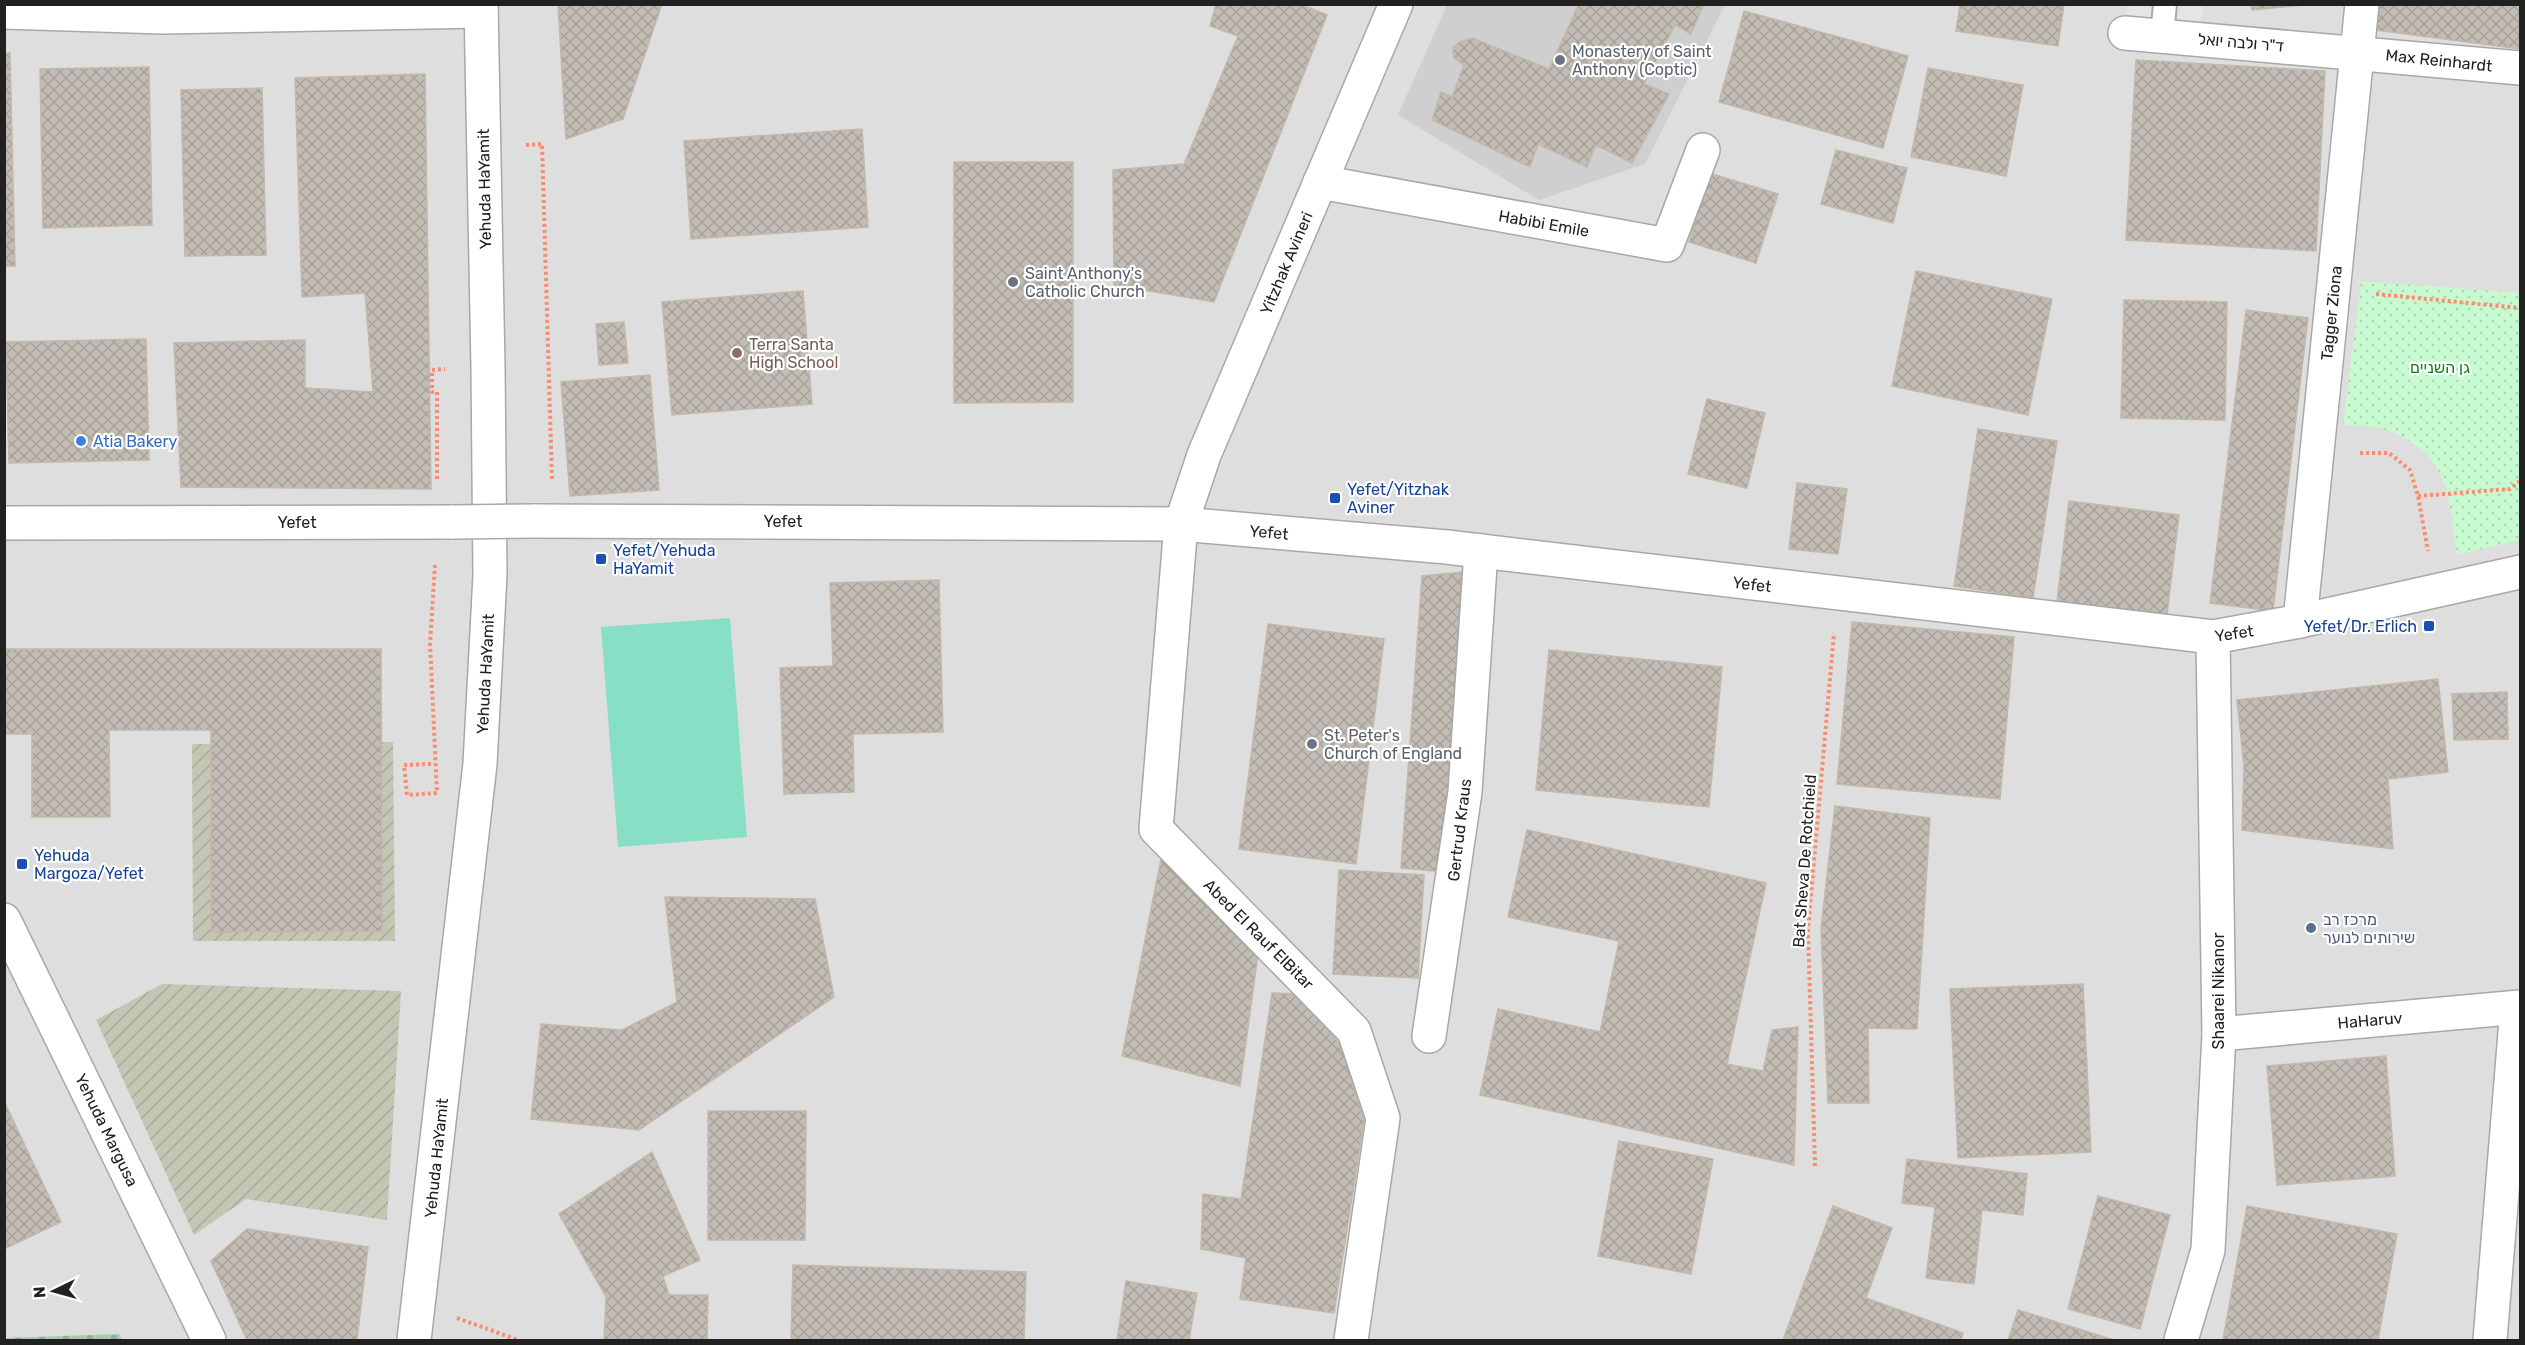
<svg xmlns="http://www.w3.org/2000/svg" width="2525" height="1345" font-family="Rubik,'Noto Sans Hebrew',sans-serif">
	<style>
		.residential { fill: #dfdede }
		.religious { fill: #cfcfcf }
		.construction { fill: url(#construction-furrows) }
		.cemetery { fill: url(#cemetery-stones) }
		.park { fill: url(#park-dots) }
		.pitch { fill: #87dfc6 }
		.parking { fill: #e5e5e5 }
		.building { fill: url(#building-cross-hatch); stroke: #c3b8aa; stroke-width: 1.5 }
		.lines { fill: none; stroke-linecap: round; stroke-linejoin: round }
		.service-casing { stroke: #a8a8a8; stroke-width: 26 }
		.minor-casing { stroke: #a8a8a8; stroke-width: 36 }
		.tertiary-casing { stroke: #a8a8a8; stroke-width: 36 }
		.path { stroke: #f98c71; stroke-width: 4; stroke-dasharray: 3 3; stroke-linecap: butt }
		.service { stroke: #fff; stroke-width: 22 }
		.minor { stroke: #fff; stroke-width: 33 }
		.tertiary { stroke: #fff; stroke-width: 33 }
		.tertiary-bridge-casing { stroke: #a8a8a8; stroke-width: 36; stroke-linecap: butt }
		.path-bridge { stroke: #f98c71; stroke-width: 4; stroke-dasharray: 3 3; stroke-linecap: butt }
		.tertiary-bridge { stroke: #fff; stroke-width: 33 }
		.worship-dot { fill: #6b7280; stroke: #fff; stroke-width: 2 }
		.education-dot { fill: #8d6e63; stroke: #fff; stroke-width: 2 }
		.shop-dot { fill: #3f7fe0; stroke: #fff; stroke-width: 2 }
		.transit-dot { fill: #1a4fb4; stroke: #fff; stroke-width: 2 }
		.service-dot { fill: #5c6f8a; stroke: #fff; stroke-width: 2 }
		.labels { text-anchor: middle; stroke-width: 4.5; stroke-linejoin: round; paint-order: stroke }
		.street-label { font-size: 16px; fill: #212121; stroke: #fff }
		.worship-label { font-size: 16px; fill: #5b616d; stroke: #fff; text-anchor: start }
		.education-label { font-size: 16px; fill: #785e54; stroke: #fff; text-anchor: start }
		.park-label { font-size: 16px; fill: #0c8221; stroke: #fff }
		.shop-label { font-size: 16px; fill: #366cbe; stroke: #fff; text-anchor: start }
		.transit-label { font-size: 16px; fill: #164399; stroke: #fff; text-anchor: start }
		.service-label { font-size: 16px; fill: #4e5e75; stroke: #fff; text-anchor: start }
	</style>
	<defs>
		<pattern id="construction-furrows" width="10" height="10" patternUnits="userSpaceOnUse" patternTransform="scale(1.5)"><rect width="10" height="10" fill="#c4c6b3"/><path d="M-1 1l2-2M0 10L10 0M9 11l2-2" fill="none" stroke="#a8aa9a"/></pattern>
		<pattern id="cemetery-stones" width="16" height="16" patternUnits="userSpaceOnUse" patternTransform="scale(1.5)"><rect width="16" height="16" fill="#a9cab1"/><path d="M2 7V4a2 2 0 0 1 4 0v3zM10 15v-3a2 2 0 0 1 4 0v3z" fill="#91ad98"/></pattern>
		<pattern id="park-dots" width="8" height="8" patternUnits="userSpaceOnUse" patternTransform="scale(1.5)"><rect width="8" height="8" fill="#c7fad0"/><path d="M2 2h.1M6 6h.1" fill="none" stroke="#abd6b2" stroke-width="1.8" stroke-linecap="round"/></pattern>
		<pattern id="building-cross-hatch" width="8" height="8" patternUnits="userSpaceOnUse" patternTransform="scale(1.5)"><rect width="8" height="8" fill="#c2bcb4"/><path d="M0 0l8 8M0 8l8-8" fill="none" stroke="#a6a19a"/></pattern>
	</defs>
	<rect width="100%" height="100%" fill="#f1efe8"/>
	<!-- residential -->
	<rect class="residential" x="5" y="5" width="2515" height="1335"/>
	<!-- religious -->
	<polygon class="religious" points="1447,5 1725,5 1645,164 1539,200 1398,115"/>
	<!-- construction -->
	<g class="construction">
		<polygon points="393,742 395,941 193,941 192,744"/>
		<polygon points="162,984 401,991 387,1220 246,1199 194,1235 96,1020"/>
	</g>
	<!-- cemetery -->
	<polygon class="cemetery" points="119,1334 122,1340 5,1340 5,1338"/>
	<!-- park -->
	<path class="park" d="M2361 281 2520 293V540L2457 555C2448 497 2451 455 2389 431 2375 425 2357 426 2343 425Z"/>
	<!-- pitch -->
	<polygon class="pitch" points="730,618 747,837 618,847 601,627"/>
	<!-- parking -->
	<polygon class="parking" points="2128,5 2203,5 2201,23 2127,16"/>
	<!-- building -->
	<g class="building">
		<polygon points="558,4 662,4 623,119 566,139"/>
		<polygon points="1216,4 1300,4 1327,15 1214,302 1114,285 1113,170 1184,164 1238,36 1210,26"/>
		<polygon points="1579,4 1704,4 1691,34 1675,25 1644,84 1669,94 1632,163 1596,145 1587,167 1538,144 1530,167 1432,120 1441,92 1452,97 1464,65 1454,58 1453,47 1460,42 1472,38 1549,69"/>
		<polygon points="1960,4 2064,4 2058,46 1956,31"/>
		<polygon points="2251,4 2313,4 2252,10"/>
		<polygon points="2380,4 2520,4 2520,49 2376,30"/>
		<polygon points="1744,11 1908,56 1883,148 1719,102"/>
		<polygon points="10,53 15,266 4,266 4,54"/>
		<polygon points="2136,60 2325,71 2316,251 2126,240"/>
		<polygon points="149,67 152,225 43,228 40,69"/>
		<polygon points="1928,68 2023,85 2006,176 1911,157"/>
		<polygon points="425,74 431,489 181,487 174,343 305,340 305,388 373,392 365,293 302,297 295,78"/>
		<polygon points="262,88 266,255 185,256 181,90"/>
		<polygon points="862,129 868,227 691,239 684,141"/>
		<polygon points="1836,150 1907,168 1893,223 1821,204"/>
		<polygon points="954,162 1073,162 1073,402 954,403"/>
		<polygon points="1709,173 1778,194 1756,263 1689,242"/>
		<polygon points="1916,271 2052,299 2028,415 1892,386"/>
		<polygon points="803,291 812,404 672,415 662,302"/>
		<polygon points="2124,300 2227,302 2225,420 2121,418"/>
		<polygon points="2246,310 2308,318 2273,611 2210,603"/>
		<polygon points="624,322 628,363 599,365 596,324"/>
		<polygon points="146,339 149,460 9,463 6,342"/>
		<polygon points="650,375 659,490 570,496 561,382"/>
		<polygon points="1707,399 1765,413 1747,488 1688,474"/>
		<polygon points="1978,429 2057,441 2033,598 1954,586"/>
		<polygon points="1797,483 1847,489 1838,554 1789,549"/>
		<polygon points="2069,501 2179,515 2167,615 2057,601"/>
		<polygon points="1473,571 1446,872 1401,868 1422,576"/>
		<polygon points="939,580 943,732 853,734 854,792 784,794 780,668 833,666 830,583"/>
		<polygon points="1852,622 2014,637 2000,799 1837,784"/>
		<polygon points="1268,624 1384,639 1356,864 1239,849"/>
		<polygon points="4,649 381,649 382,931 211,932 211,730 109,730 110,817 32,817 32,734 4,734"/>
		<polygon points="1549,650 1722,667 1709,807 1536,790"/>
		<polygon points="2438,679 2448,772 2388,779 2393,849 2242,830 2244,767 2237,700"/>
		<polygon points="2507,692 2508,739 2454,740 2452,694"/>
		<polygon points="1835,806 1930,818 1917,1029 1868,1028 1869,1103 1828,1103 1821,928"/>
		<polygon points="1527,830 1766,883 1727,1064 1763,1071 1772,1030 1798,1027 1794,1165 1480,1095 1498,1009 1600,1032 1619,941 1508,917"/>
		<polygon points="1162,854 1258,954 1240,1086 1122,1056"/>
		<polygon points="1339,870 1424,875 1418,978 1333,974"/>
		<polygon points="665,897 815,899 834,997 639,1130 531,1119 541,1024 622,1030 677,1002"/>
		<polygon points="2083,984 2091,1152 1958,1158 1950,989"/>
		<polygon points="1272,993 1299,994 1342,1047 1364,1120 1334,1313 1240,1299 1246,1258 1201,1249 1203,1194 1241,1199"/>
		<polygon points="2386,1056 2395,1176 2277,1185 2267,1066"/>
		<polygon points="4,1101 61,1222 4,1249"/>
		<polygon points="708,1111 806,1111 805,1240 708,1240"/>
		<polygon points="1619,1141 1713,1159 1691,1274 1598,1256"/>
		<polygon points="652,1152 700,1260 663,1276 669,1295 708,1295 707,1340 604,1340 606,1297 559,1214"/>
		<polygon points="1907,1159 2027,1174 2023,1215 1982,1210 1974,1284 1926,1278 1935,1207 1902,1203"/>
		<polygon points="2098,1196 2170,1215 2140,1329 2068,1309"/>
		<polygon points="1833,1206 1892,1228 1866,1298 1963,1333 1961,1340 1783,1340"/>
		<polygon points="2247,1206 2397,1234 2378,1340 2223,1340"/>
		<polygon points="247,1229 368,1247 357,1340 247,1340 211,1261"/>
		<polygon points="793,1265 1026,1272 1024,1340 791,1340"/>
		<polygon points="1126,1281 1197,1293 1189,1340 1117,1340"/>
		<polygon points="2018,1310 2114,1340 2008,1340"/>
	</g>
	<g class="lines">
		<defs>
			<polyline id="service" points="2162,36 2165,4"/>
			<g id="minor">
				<polyline points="2125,33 2520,68"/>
				<polyline points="1320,182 1667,245 1703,150"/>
				<polyline points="2300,621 2362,4"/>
				<polyline points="2219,1034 2520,1007"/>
				<polyline points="1429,1036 1465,792 1481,551"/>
				<polyline points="1351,1340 1383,1118 1354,1031 1156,829 1181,524 1204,455 1396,4"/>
				<polyline points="2181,1340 2208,1250 2219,1034 2213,637"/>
				<polyline points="2490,1340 2517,1008"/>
			</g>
			<g id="tertiary">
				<polyline points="4,12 163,17 481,11"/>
				<polyline points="534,521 1181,524 1447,547 2213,637 2300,621 2520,572"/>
				<polyline points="4,523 454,522"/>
				<polyline points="4,920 209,1340"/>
				<polyline points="414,1340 480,764 490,575 488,368 481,4"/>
			</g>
		</defs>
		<!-- service casing -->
		<use href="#service" class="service-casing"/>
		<!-- minor casing -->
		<use href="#minor" class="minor-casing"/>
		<!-- tertiary casing -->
		<use href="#tertiary" class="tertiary-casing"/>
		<!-- path -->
		<g class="path">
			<polyline points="526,145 542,144 552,480"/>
			<polyline points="2376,294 2520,308"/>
			<polyline points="2360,453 2389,453 2410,470 2418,496 2428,551"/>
			<polyline points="437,479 437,392 432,392 432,370 445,369"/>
			<polyline points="2418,496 2510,489 2520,481"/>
			<polyline points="435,565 430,643 435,750"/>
			<polyline points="1815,1166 1808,930 1834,633"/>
			<polyline points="457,1318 518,1340"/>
		</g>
		<!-- service -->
		<use href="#service" class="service"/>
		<!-- minor -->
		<use href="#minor" class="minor"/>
		<!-- tertiary -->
		<use href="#tertiary" class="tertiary"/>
		<defs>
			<polyline id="tertiary-bridge" points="454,522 534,521"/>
		</defs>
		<!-- tertiary-bridge casing -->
		<use href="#tertiary-bridge" class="tertiary-bridge-casing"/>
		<!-- path-bridge -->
		<polyline class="path-bridge" points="431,764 404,765 407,795 437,793 435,750"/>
		<!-- tertiary-bridge -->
		<use href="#tertiary-bridge" class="tertiary-bridge"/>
	</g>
	<!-- markers -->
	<g class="worship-dot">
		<circle cx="1560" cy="60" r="6"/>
		<circle cx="1013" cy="282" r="6"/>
		<circle cx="1312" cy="744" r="6"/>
	</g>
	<circle class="education-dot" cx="737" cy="353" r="6"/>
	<circle class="shop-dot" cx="81" cy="441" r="6"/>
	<g class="transit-dot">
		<rect x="1329" y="492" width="12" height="12" rx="3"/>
		<rect x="595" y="553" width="12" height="12" rx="3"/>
		<rect x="2423" y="620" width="12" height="12" rx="3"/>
		<rect x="16" y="858" width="12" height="12" rx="3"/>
	</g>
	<circle class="service-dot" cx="2311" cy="928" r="6"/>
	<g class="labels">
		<!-- street labels -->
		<g class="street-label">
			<text transform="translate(2241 42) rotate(5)" y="6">ד"ר ולבה יואל</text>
			<text transform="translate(2439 60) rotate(6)" y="6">Max Reinhardt</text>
			<text transform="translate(484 189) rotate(-91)" y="6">Yehuda HaYamit</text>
			<text transform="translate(1544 223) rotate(10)" y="6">Habibi Emile</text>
			<text transform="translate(1286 263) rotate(-67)" y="6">Yitzhak Avineri</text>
			<text transform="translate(2331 313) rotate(-84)" y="6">Tagger Ziona</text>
			<text x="783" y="527">Yefet</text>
			<text x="297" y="528">Yefet</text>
			<text transform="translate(1269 532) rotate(5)" y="6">Yefet</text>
			<text transform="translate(1752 584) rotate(7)" y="6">Yefet</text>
			<text transform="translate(2234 633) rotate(-8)" y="6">Yefet</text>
			<text transform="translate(485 674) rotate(-87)" y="6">Yehuda HaYamit</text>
			<text transform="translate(1459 830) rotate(-83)" y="6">Gertrud Kraus</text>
			<text transform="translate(1804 861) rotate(-86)" y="6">Bat Sheva De Rotchield</text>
			<text transform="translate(1259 934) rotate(45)" y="6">Abed El Rauf ElBitar</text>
			<text transform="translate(2218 991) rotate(-90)" y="6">Shaarei Nikanor</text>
			<text transform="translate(2370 1020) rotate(-5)" y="6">HaHaruv</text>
			<text transform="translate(107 1130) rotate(64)" y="6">Yehuda Margusa</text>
			<text transform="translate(436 1158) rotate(-84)" y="6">Yehuda HaYamit</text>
		</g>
		<!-- worship labels -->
		<g class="worship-label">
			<text x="1572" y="57">Monastery of Saint<tspan x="1572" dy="18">Anthony (Coptic)</tspan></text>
			<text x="1025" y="279">Saint Anthony's<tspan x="1025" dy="18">Catholic Church</tspan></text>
			<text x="1324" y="741">St. Peter's<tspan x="1324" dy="18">Church of England</tspan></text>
		</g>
		<!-- education labels -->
		<g class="education-label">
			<text x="749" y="350">Terra Santa<tspan x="749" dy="18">High School</tspan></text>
		</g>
		<!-- park labels -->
		<g class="park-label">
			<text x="2440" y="373">גן השניים</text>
		</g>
		<!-- shop labels -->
		<g class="shop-label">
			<text x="93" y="447">Atia Bakery</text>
		</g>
		<!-- transit labels -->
		<g class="transit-label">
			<text x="1347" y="495">Yefet/Yitzhak<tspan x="1347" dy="18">Aviner</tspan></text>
			<text x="613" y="556">Yefet/Yehuda<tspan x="613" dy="18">HaYamit</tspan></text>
			<text x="2417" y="632" text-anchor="end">Yefet/Dr. Erlich</text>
			<text x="34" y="861">Yehuda<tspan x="34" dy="18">Margoza/Yefet</tspan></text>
		</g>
		<!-- service labels -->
		<g class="service-label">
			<text x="2323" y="925">מרכז רב<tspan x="2323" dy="18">שירותים לנוער</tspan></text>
		</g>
	</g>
	<!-- border -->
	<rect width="2525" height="1345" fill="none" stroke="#212121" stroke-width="12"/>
	<!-- north arrow -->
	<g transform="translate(54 1291) rotate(265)" stroke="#ffffff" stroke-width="4.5" paint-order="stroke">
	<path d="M0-4.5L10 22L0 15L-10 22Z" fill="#212121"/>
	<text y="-9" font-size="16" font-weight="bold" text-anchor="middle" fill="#212121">N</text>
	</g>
</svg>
